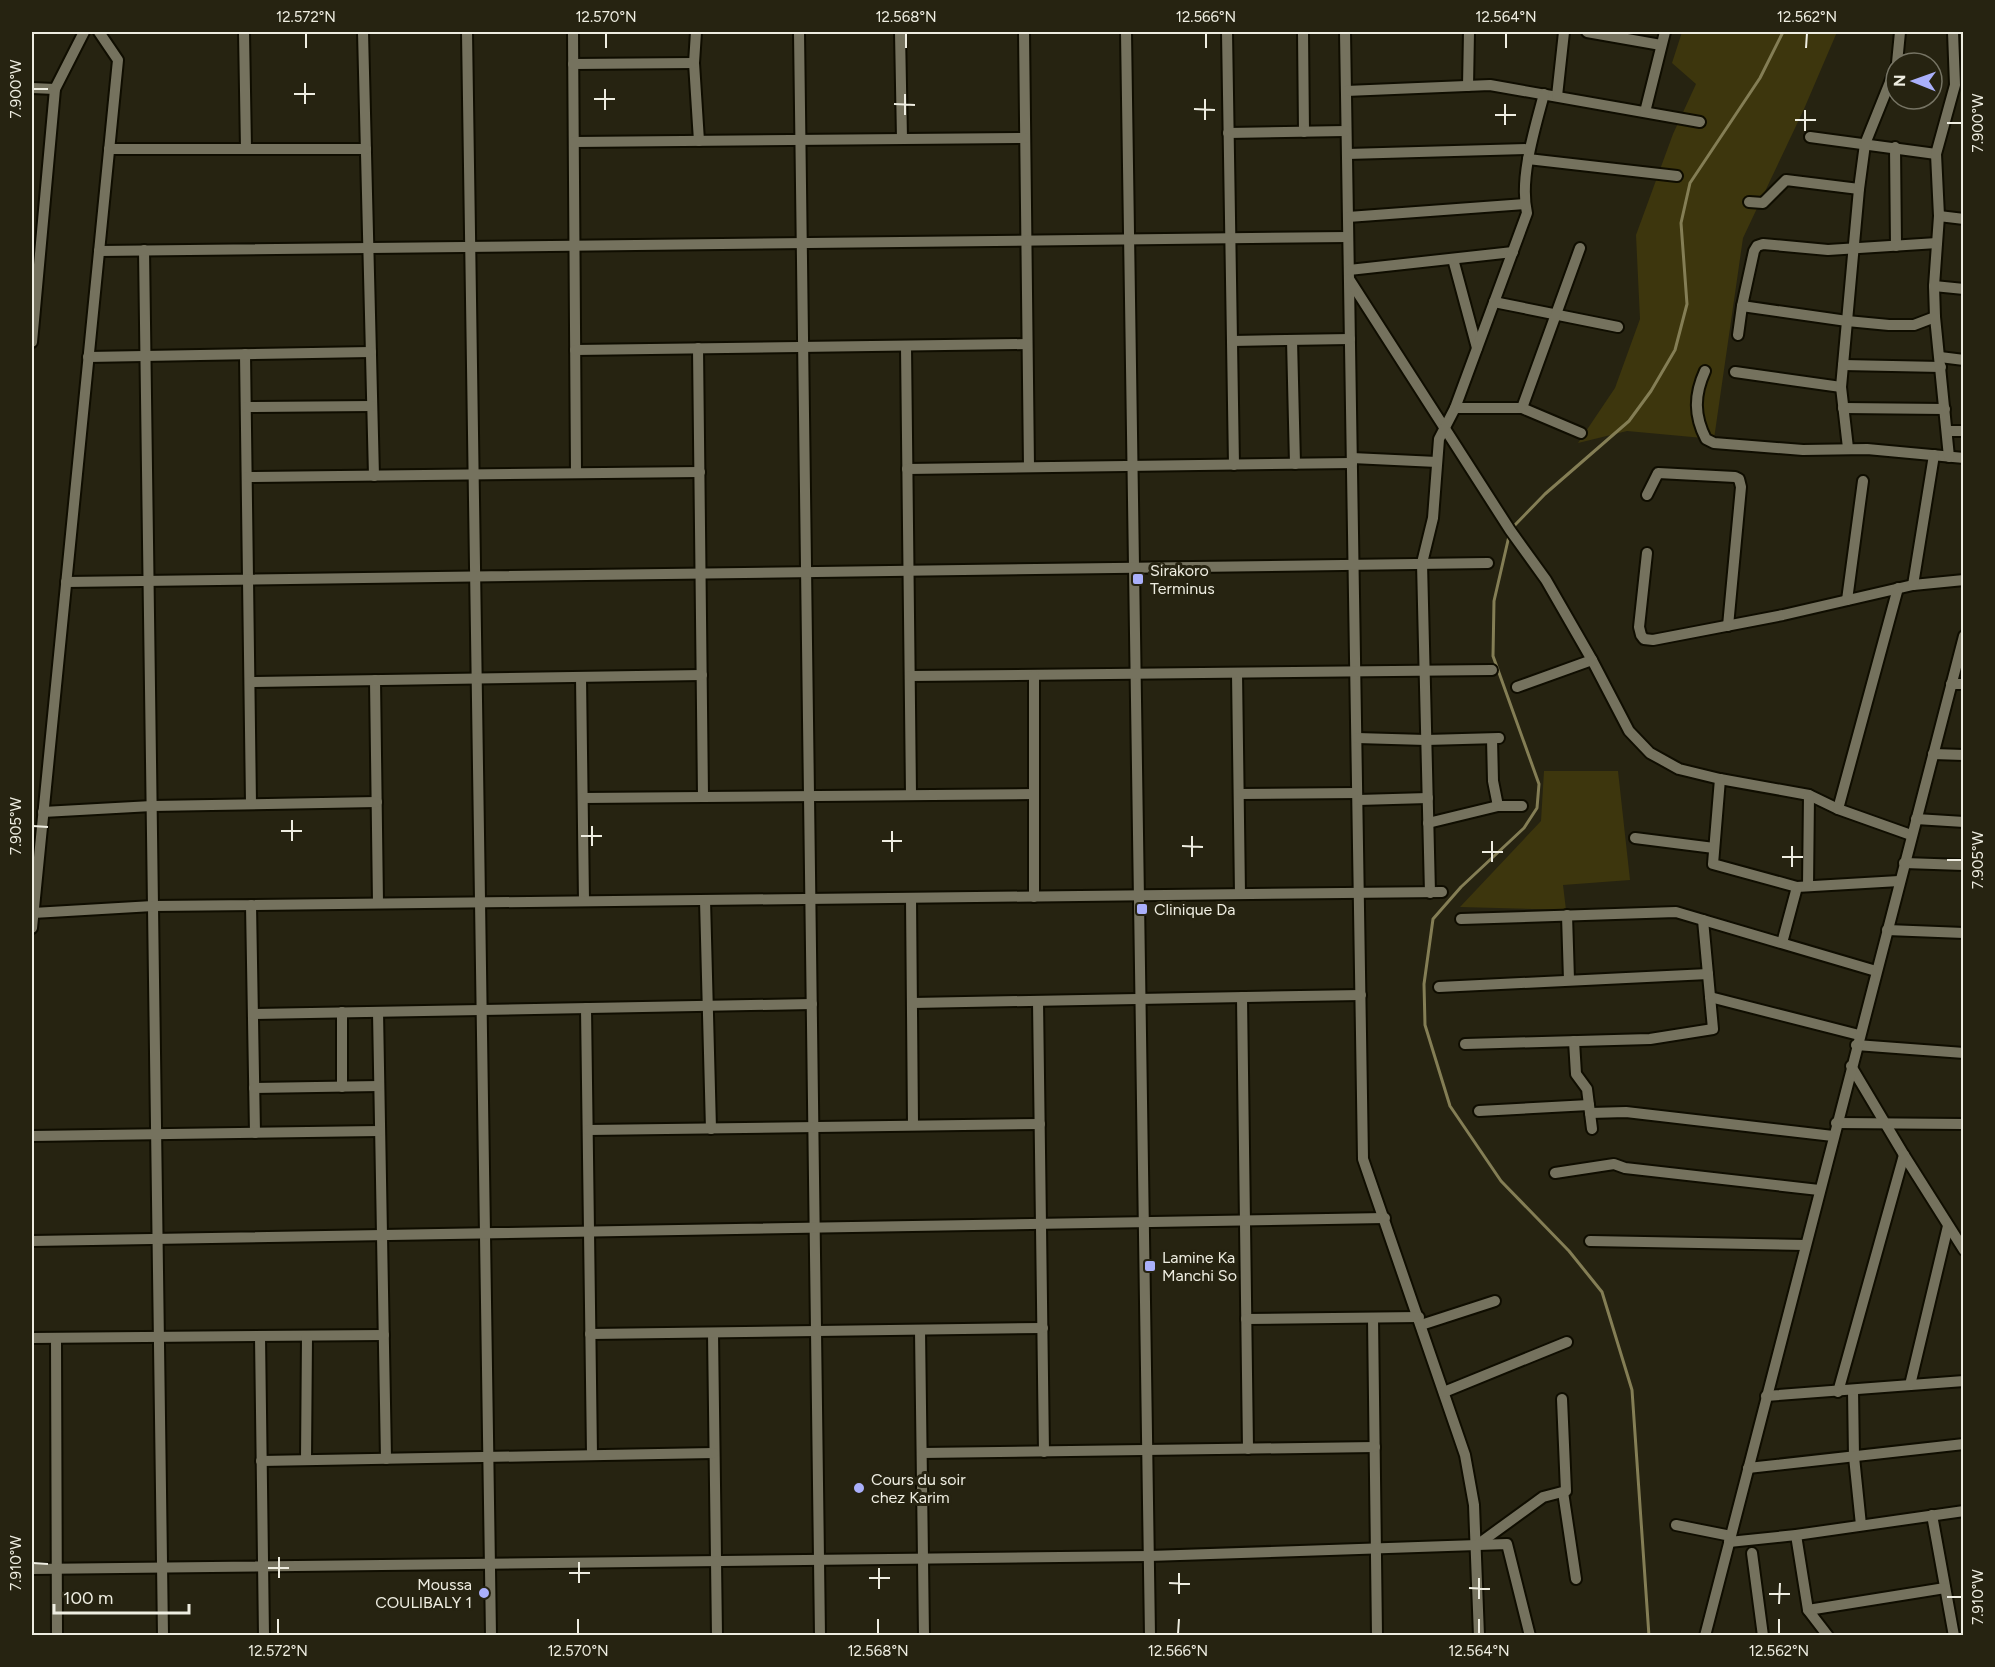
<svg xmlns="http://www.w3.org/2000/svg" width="1995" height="1667" font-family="Figtree,sans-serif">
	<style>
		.green { fill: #3d360d }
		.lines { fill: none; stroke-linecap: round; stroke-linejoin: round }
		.stream { stroke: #847e55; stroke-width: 3 }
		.minor-casing { stroke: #0f0d00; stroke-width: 14 }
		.minor { stroke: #75725e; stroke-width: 10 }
		.ticks { fill: none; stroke: #eeede1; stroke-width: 2 }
		.poi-dot { fill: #aab0fb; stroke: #262311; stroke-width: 2 }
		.labels { text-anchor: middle; stroke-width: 6; stroke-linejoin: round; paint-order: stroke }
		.poi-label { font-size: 16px; fill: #eeede1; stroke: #262311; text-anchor: start }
		.neatline { fill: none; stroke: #eeede1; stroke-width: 2 }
		.ticks-label { font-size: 15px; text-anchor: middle; fill: #eeede1 }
	</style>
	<rect width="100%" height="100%" fill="#262311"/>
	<!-- green -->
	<g class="green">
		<polygon points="1682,32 1837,32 1804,109 1743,238 1714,439 1627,431 1578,443 1615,388 1640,319 1636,235 1673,134 1696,84 1672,63"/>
		<polygon points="1544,771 1618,771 1630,880 1563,885 1566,910 1460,907 1541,821"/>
	</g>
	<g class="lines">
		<!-- stream -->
		<g class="stream">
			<polyline points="1513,527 1545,494 1629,421 1651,391 1675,350 1687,304 1681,223 1690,183 1760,78 1783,32"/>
			<polyline points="1509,536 1494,601 1493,656 1539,784 1537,808 1524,828 1461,887 1433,919 1424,984 1425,1025 1450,1106 1501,1181 1569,1251 1602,1292 1632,1390 1649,1636"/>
		</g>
		<defs>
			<g id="minor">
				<polyline points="244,32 246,149"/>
				<polyline points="363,32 374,476"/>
				<polyline points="467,32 491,1636"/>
				<polyline points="573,32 576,473"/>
				<polyline points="696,32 694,63 699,141"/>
				<polyline points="799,32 820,1636"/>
				<polyline points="900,32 902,139"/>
				<polyline points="1024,32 1029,467"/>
				<polyline points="1126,32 1150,1636"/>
				<polyline points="1227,32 1234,465"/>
				<polyline points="1303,32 1304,132"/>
				<polyline points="1345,32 1363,1159 1465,1455 1474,1505 1479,1636"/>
				<polyline points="1587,32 1661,45"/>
				<polyline points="1897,63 1900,32"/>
				<polyline points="573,64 694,63"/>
				<polyline points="1468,86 1469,32"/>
				<polyline points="32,88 55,89"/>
				<polyline points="1346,91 1490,85 1700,122"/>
				<polyline points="1557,96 1564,32"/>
				<polyline points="1645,112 1665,32"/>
				<polyline points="1228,133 1346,131"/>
				<polyline points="1810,137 1936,154"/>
				<polyline points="574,142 1025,138"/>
				<polyline points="1895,147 1896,246"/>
				<polyline points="109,149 366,149"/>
				<polyline points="1347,154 1529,149"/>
				<polyline points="1528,159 1677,176"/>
				<polyline points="1749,202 1763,203 1786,180 1859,189"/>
				<polyline points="1939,216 1964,219"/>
				<polyline points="1348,217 1525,204"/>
				<polyline points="144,250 163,1636"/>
				<polyline points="99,251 1348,237"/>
				<polyline points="1453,259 1477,348"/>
				<polyline points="1349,270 1513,252"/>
				<polyline points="1349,279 1510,530 1546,580 1592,660 1629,731 1650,753 1679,769 1720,779 1809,795 1838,809 1911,835"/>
				<polyline points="1934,286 1964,289"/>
				<polyline points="1494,302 1618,327"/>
				<polyline points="1742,306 1754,251 1757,246 1763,244 1828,250 1937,243"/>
				<polyline points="1738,335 1742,306 1847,321 1889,325 1914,325 1935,317"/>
				<polyline points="1292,340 1295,464"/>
				<polyline points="1232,341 1350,339"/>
				<polyline points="32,342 55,89 84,32"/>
				<polyline points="906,346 911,795"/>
				<polyline points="698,348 703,797"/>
				<polyline points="575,350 1027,344"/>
				<polyline points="245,354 251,804"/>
				<polyline points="88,357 371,352"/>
				<polyline points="1940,357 1964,360"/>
				<polyline points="1843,365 1941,367"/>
				<path d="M1705 371C1694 395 1694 416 1706 439L1714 443 1803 450 1867 449 1964 458"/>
				<polyline points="1735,372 1841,387"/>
				<polyline points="246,407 372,406"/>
				<polyline points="1455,408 1522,408 1581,433"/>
				<polyline points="1522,408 1580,248"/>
				<polyline points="1843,408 1945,409"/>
				<polyline points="1947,431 1964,431"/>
				<polyline points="1848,448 1841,387 1859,189 1865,144 1896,67"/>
				<polyline points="1949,457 1935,317 1934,286 1939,216 1936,154 1955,85 1953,32"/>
				<polyline points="1352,458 1437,462"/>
				<polyline points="907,469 1352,463"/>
				<polyline points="247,477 700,472"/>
				<polyline points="1647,495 1658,473 1735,477 1739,479 1741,487 1728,626"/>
				<polyline points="1647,553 1639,627 1641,635 1644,639 1653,640 1783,615 1913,585 1964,580"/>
				<polyline points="66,582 1488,563"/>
				<polyline points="1913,585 1934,455"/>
				<polyline points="1847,600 1863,481"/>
				<polyline points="1237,673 1240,894"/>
				<polyline points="910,676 1492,670"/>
				<polyline points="581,677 584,901"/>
				<polyline points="375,680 378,903"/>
				<polyline points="250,682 702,675"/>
				<polyline points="1951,684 1964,684"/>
				<polyline points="1517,687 1592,660"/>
				<polyline points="1357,738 1426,740 1499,738"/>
				<polyline points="1492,739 1493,781 1498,806"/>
				<polyline points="1933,754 1964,755"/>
				<polyline points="1720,779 1713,864 1797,887 1899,881"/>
				<polyline points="1239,794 1357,793"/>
				<polyline points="583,798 1034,794"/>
				<polyline points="1358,800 1428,798"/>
				<polyline points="1838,809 1898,588"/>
				<polyline points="43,812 152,806 377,802"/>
				<polyline points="1916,819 1964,822"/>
				<polyline points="1428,823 1498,806 1522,806"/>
				<polyline points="1635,838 1714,848"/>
				<polyline points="1904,863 1964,865"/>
				<polyline points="1808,886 1809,795"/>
				<path d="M1430 893 1422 563 1433 518 1439 439 1455 408 1527 213C1519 178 1535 128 1544 94"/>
				<polyline points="1034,897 1034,675"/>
				<polyline points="911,898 913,1125"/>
				<polyline points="705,900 711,1129"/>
				<polyline points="251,905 255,1133"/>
				<polyline points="33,913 153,906 1442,892"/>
				<polyline points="1567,915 1569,980"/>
				<polyline points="1461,919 1676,912 1876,971"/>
				<polyline points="32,928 118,60 99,32"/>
				<polyline points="1887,930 1964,933"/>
				<polyline points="1782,943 1797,887"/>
				<polyline points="1439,987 1708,974"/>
				<polyline points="1242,997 1248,1449"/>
				<polyline points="1710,997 1859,1035"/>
				<polyline points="1038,1001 1044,1452"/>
				<polyline points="912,1003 1361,995"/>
				<polyline points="586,1008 592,1455"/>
				<polyline points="342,1012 342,1087"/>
				<polyline points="378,1012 386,1459"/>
				<polyline points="253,1014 812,1004"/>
				<polyline points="1574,1041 1576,1074 1587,1089 1592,1129"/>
				<polyline points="1465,1044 1650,1039 1713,1029 1703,920"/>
				<polyline points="1856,1045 1964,1053"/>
				<polyline points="1851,1066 1904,1155 1964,1250"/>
				<polyline points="254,1088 379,1086"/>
				<polyline points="1479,1111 1589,1105"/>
				<polyline points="1590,1113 1626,1112 1833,1136"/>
				<polyline points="1836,1123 1964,1124"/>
				<polyline points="588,1130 1040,1124"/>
				<polyline points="32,1136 380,1131"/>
				<polyline points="1555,1173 1614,1164 1625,1168 1819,1190"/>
				<polyline points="32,1241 1385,1218"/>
				<polyline points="1590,1241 1805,1245"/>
				<polyline points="1373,1318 1377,1636"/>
				<polyline points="1246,1319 1419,1317"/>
				<polyline points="1421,1325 1495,1301"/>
				<polyline points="920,1330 924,1636"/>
				<polyline points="713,1333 717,1636"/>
				<polyline points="590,1334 1043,1328"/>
				<polyline points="260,1336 264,1636"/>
				<polyline points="32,1338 384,1335"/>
				<polyline points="56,1338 57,1636"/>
				<polyline points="1910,1385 1948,1226"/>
				<polyline points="1853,1390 1854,1457 1861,1525"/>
				<polyline points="1444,1392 1567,1342"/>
				<polyline points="1838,1392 1904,1155"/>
				<polyline points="1766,1396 1964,1381"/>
				<polyline points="922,1453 1375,1447"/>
				<polyline points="306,1460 307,1336"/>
				<polyline points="261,1461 714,1453"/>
				<polyline points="1748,1468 1964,1444"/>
				<polyline points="1563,1492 1576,1579"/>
				<polyline points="1932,1515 1954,1636"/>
				<polyline points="1676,1525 1731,1536"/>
				<polyline points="1796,1535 1808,1610 1828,1636"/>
				<polyline points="1729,1542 1796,1535 1964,1511"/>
				<polyline points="1477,1545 1543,1497 1566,1491 1562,1399"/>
				<polyline points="1752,1553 1763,1636"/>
				<polyline points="32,1569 1149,1556 1507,1544 1530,1636"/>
				<polyline points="1808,1610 1945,1588"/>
				<polyline points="1705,1636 1964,636"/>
			</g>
		</defs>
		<!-- minor casing -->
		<use href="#minor" class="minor-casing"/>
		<!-- minor -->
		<use href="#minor" class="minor"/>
	</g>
	<!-- ticks -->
	<path class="ticks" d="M306 48V33M606 48V33M906 48V33M1206 48V33M1506 48V33M1806 48 1807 33M33 89H48M294 94H315M594 99H615M305 104V83M894 104 915 105M1194 109 1215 110M605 110V89M905 115V94M1495 115H1516M1205 120V99M1795 120H1816M1947 123H1962M1505 125V104M1805 131V110M33 826 48 827M281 831H302M581 836H602M292 841V820M882 841H902M592 846V826M1182 846 1203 847M892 852V831M1482 852H1503M1192 857V836M1782 857H1803M1947 860H1962M1492 862V841M1792 867V846M33 1563 48 1564M268 1568H289M569 1573H590M279 1578V1557M869 1578H890M579 1583V1562M1169 1583 1190 1584M1469 1588 1490 1589M879 1589V1568M1179 1594V1573M1769 1594H1790M1947 1597H1962M1479 1599V1578M1779 1604 1780 1583M278 1634V1619M578 1634V1619M878 1634V1619M1178 1634 1179 1619M1479 1634V1619M1779 1634V1619"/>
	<!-- markers -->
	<g class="poi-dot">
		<rect x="1132" y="573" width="12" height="12" rx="3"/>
		<rect x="1136" y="903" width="12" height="12" rx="3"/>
		<rect x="1144" y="1260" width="12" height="12" rx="3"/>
		<circle cx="859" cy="1488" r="6"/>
		<circle cx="484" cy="1593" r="6"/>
	</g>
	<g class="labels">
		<!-- poi labels -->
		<g class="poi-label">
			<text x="1150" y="576">Sirakoro<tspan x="1150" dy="18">Terminus</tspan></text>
			<text x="1154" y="915">Clinique Da</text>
			<text x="1162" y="1263">Lamine Ka<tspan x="1162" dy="18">Manchi So</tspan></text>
			<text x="871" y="1485">Cours du soir<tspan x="871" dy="18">chez Karim</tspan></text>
			<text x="472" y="1590" text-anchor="end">Moussa<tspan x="472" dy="18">COULIBALY 1</tspan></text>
		</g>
	</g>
	<!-- border -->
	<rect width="1995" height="1667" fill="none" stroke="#262311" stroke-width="66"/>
	<!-- north arrow -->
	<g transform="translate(1914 81) rotate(271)"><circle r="28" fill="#262311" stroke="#767464" stroke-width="1.5"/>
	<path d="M0-4.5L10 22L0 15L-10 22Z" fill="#aab0fb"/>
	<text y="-9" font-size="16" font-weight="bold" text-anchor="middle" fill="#eeede1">N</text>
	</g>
	<!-- scale -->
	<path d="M54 1604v9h135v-9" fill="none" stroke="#eeede1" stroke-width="3"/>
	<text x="63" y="1604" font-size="18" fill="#eeede1" stroke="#262311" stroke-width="4.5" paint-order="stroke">100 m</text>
	<rect x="33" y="33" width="1929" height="1601" class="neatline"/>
	<g class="ticks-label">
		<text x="306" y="22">12.572°N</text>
		<text x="606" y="22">12.570°N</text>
		<text x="906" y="22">12.568°N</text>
		<text x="1206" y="22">12.566°N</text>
		<text x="1506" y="22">12.564°N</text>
		<text x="1807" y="22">12.562°N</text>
		<text transform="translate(16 89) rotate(-90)" y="5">7.900°W</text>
		<text transform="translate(1978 123) rotate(-90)" y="5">7.900°W</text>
		<text transform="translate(16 826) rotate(-90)" y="5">7.905°W</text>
		<text transform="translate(1978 860) rotate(-90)" y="5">7.905°W</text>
		<text transform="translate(16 1563) rotate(-90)" y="5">7.910°W</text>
		<text transform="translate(1978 1597) rotate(-90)" y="5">7.910°W</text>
		<text x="278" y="1656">12.572°N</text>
		<text x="578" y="1656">12.570°N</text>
		<text x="878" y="1656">12.568°N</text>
		<text x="1178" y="1656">12.566°N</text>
		<text x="1479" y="1656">12.564°N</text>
		<text x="1779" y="1656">12.562°N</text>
	</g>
</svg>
